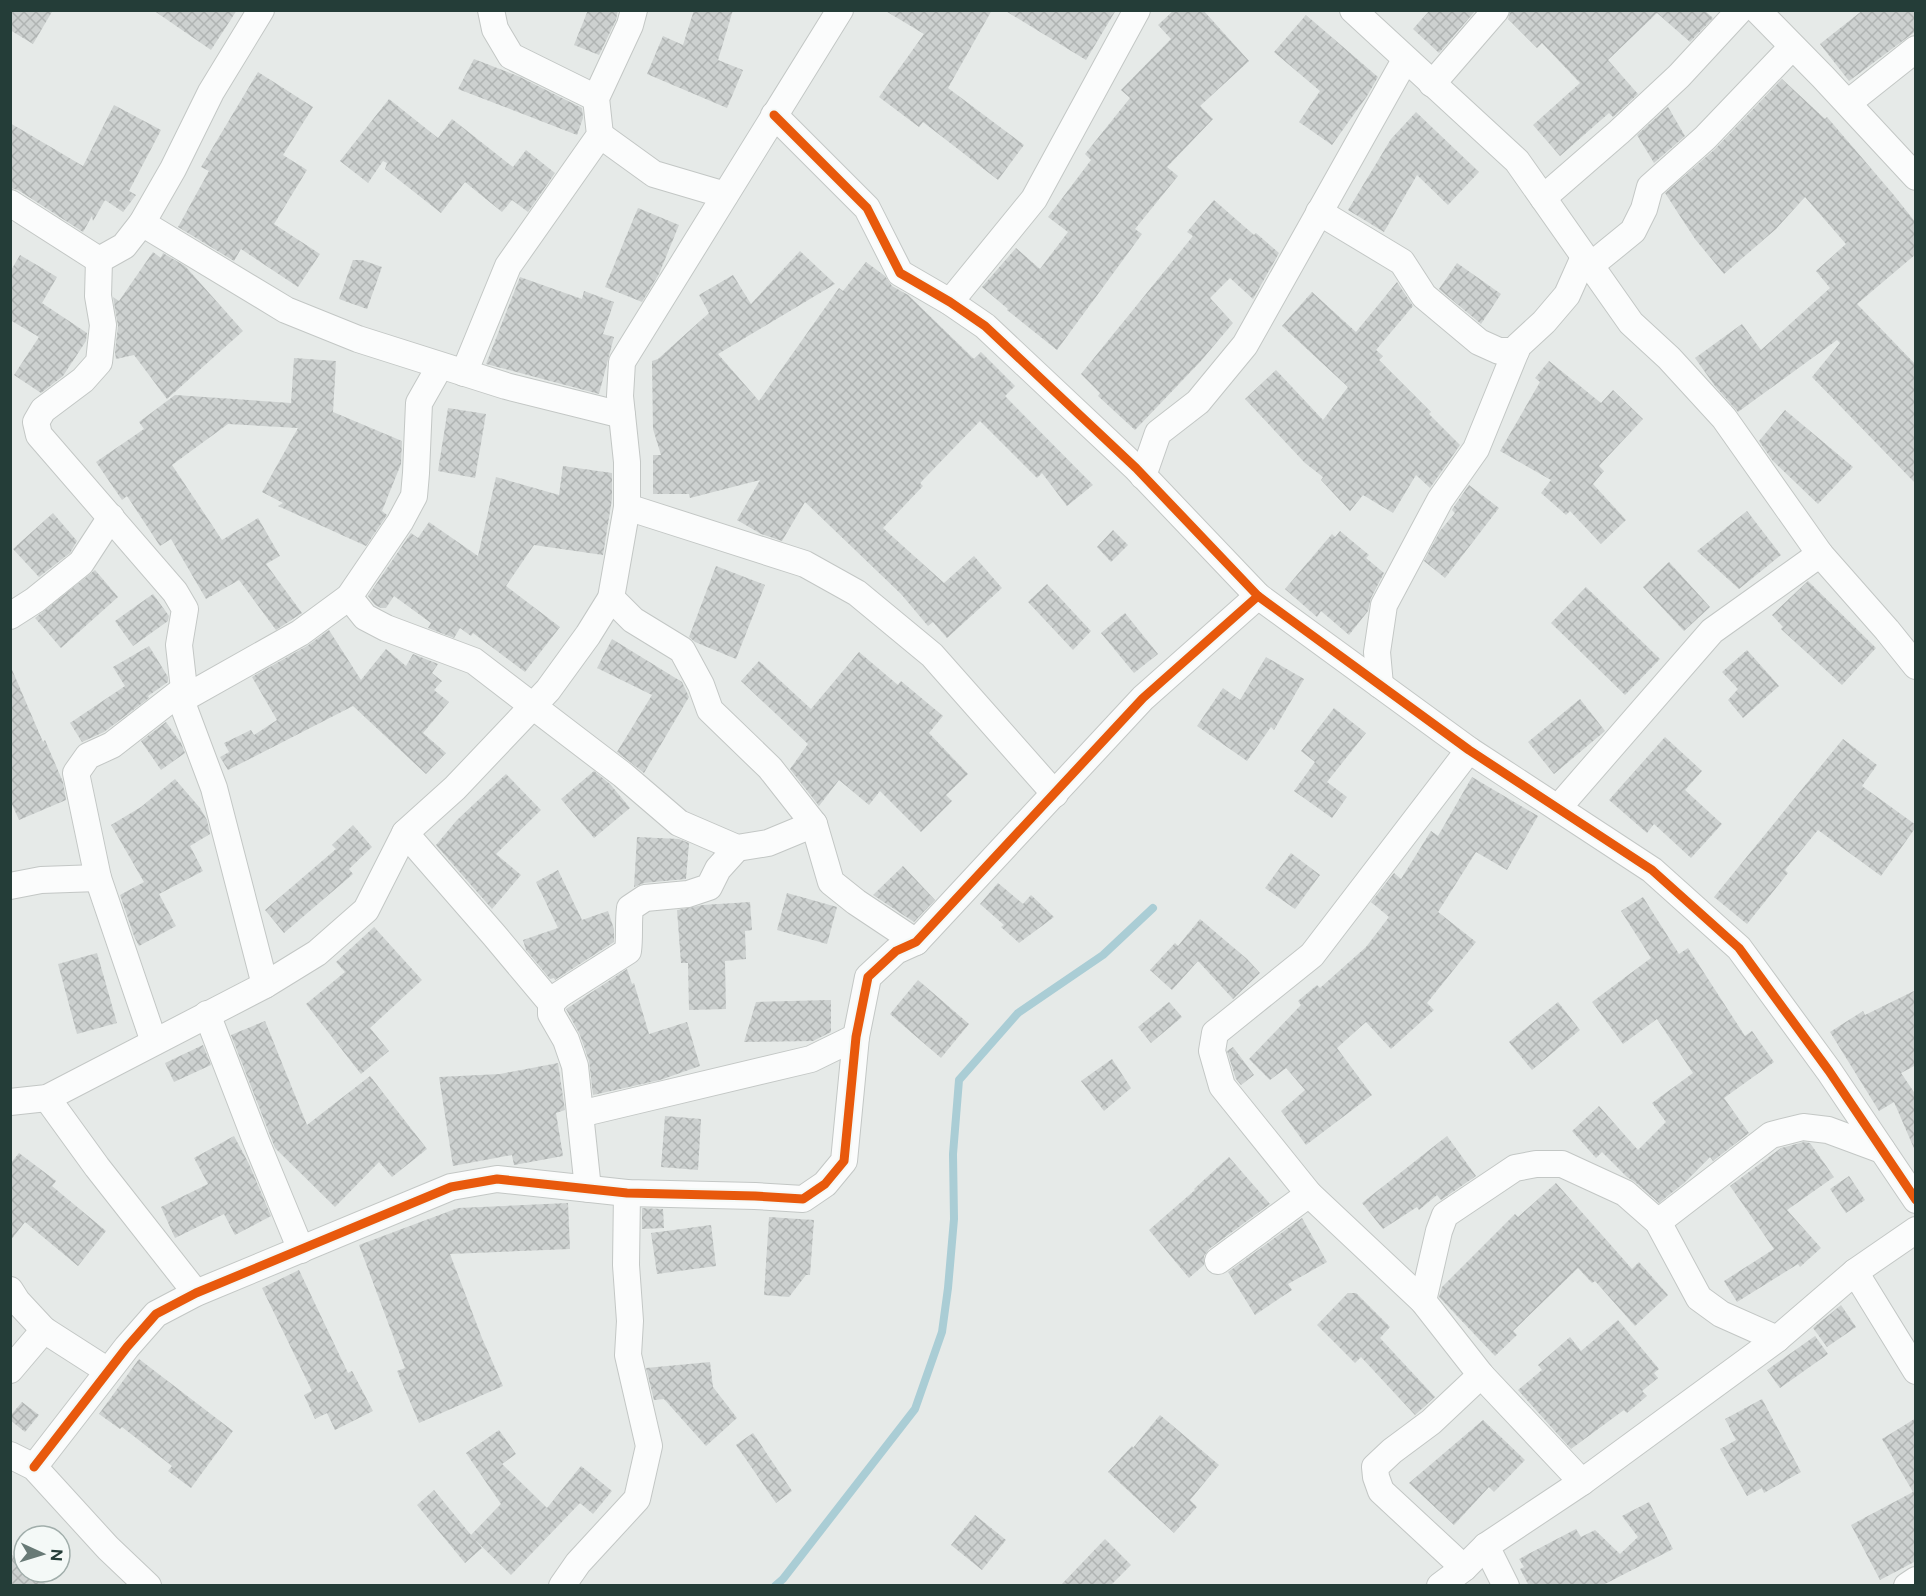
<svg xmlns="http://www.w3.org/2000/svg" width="1926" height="1596" font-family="Figtree,sans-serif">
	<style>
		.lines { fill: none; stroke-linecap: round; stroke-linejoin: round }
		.stream { stroke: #aacdd5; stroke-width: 8 }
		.building { fill: url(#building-cross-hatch) }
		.minor-casing { stroke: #c3c7c5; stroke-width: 28 }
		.minor { stroke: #fbfcfc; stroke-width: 26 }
		.cycleway-casing { stroke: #f4f9f7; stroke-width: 13 }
		.cycleway { stroke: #e8590c; stroke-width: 9 }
	</style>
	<defs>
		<pattern id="building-cross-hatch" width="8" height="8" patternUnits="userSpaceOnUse" patternTransform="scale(1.5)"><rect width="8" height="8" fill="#cdd1d0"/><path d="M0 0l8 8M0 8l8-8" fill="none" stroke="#b0b4b3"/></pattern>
	</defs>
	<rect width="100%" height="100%" fill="#e6eae8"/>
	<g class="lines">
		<!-- stream -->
		<polyline class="stream" points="775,1586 783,1579 915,1409 942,1332 948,1288 954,1219 953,1154 959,1080 1018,1013 1103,955 1153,908"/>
	</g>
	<!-- building -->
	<g class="building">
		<polygon points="10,10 53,10 33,44 10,30"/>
		<polygon points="153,10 237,10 211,50"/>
		<polygon points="588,10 618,10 616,20 599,55 574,45"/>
		<polygon points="694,10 733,10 718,60 743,70 727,108 647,74 663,36 683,45"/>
		<polygon points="884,10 992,10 948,88 1024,145 998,180 923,122 919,127 879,97 924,34"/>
		<polygon points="1004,10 1116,10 1086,60"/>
		<polygon points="1174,10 1203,10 1249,61 1200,106 1213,119 1167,167 1178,176 1135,229 1142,234 1057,350 1007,310 1008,309 982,287 1016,248 1040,269 1068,232 1048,217 1091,160 1085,154 1130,98 1121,90 1171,39 1158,25"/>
		<polygon points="1430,10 1476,10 1439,53 1413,29"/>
		<polygon points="1511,10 1704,10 1713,18 1690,42 1657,13 1608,60 1638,94 1613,117 1609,113 1560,156 1533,125 1580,83 1542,43 1537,48 1508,19"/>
		<polygon points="1863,10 1916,10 1916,31 1849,81 1820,44"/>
		<polygon points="1306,15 1378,77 1367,96 1332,145 1299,122 1320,91 1274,52"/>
		<polygon points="474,59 518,76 582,108 583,118 577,135 458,89"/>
		<polygon points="258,72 313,107 283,155 307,170 274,224 320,254 298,287 241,249 234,261 178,227 209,171 201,167"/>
		<polygon points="1782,79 1825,119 1827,117 1893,194 1916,223 1916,254 1857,304 1916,365 1916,484 1812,377 1840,343 1837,340 1738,412 1715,386 1695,358 1742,324 1761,350 1830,288 1816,271 1846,244 1805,197 1776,229 1724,274 1695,239 1665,193 1715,149"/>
		<polygon points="389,99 438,138 452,119 513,167 526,150 555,173 528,212 512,200 502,212 465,182 441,213 385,169 387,163 383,161 368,183 340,161"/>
		<polygon points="114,105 161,130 129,191 136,195 123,212 105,200 93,221 92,216 83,232 18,190 10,188 10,123 83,166"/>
		<polygon points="1668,107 1685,136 1654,163 1637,135"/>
		<polygon points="1416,112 1479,172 1448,205 1417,175 1384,232 1348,210 1391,139"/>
		<polygon points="1214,200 1254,235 1256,233 1279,253 1253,299 1230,278 1210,298 1233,323 1200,362 1135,430 1098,396 1100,393 1081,374 1193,236 1187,232"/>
		<polygon points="638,208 679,225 659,274 642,302 605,287"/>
		<polygon points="800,251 835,284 718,354 759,401 839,288 843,291 866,262 885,276 892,286 908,295 974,359 981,352 1015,386 1005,396 1093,485 1067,506 1042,473 1037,478 980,421 920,483 923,486 883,528 944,583 974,556 1002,588 947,638 933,622 928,626 901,594 805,502 782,541 761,534 737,520 760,480 690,498 689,494 653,494 653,455 661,455 653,429 652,361 658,359 709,313 699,295 733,275 751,304"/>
		<polygon points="153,252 161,258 163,253 185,266 243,331 167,399 134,355 116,359 115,352 118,326 113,297 119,301"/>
		<polygon points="20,255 57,277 42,303 87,333 86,341 63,376 41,393 14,375 39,337 10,320 10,272"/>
		<polygon points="353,260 362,260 382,267 367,309 339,299"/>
		<polygon points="1457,263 1501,294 1481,324 1439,289"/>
		<polygon points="520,277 582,299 584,291 614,302 603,334 614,337 599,394 486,364"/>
		<polygon points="1397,282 1413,306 1376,350 1383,356 1379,360 1431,412 1429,414 1460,445 1430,488 1416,475 1393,513 1363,495 1350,511 1321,480 1323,477 1305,463 1245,399 1276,370 1323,420 1348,387 1282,326 1312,292 1356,332"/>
		<polygon points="294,358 336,361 333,412 402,441 401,464 382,511 387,515 366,546 278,506 283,503 262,492 298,428 228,424 172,465 222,540 258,518 280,556 266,564 302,613 276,630 239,580 206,599 171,539 160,546 127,496 122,500 96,462 144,429 139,422 175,395 291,403"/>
		<polygon points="1549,361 1601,403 1613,390 1643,419 1599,466 1604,471 1593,484 1626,520 1601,544 1570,511 1566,515 1541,493 1551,480 1500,451 1540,382 1535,378"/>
		<polygon points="448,408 486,414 475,478 438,471"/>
		<polygon points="1785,410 1853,467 1818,504 1772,460 1759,441"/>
		<polygon points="563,466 612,473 612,499 603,555 534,545 506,586 560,627 525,672 473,633 471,636 460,628 454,638 428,628 431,623 394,596 386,608 381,608 375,605 368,596 411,533 418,538 429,522 478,556 496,477 559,495"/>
		<polygon points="1469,485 1499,508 1445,578 1424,561 1440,531 1455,513 1452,510 1453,508"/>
		<polygon points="1747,511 1781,555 1739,589 1697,551"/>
		<polygon points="53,513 77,541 70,553 39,577 13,549"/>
		<polygon points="1113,530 1128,545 1111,562 1097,547"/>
		<polygon points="1340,531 1369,555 1366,558 1384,573 1371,598 1368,611 1349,635 1321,611 1317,617 1285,589 1332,534 1335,537"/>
		<polygon points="1669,562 1710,607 1684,631 1643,587"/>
		<polygon points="716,566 765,585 736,659 695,642 689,637"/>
		<polygon points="95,570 118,597 61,648 35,618"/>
		<polygon points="1808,581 1876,648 1842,685 1781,629 1783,627 1772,615"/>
		<polygon points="1047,584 1091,631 1073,650 1028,602"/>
		<polygon points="1586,587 1660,659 1625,695 1551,623"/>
		<polygon points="153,594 169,616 168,621 133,646 115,621"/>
		<polygon points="1125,613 1158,654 1134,673 1101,633"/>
		<polygon points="329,630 361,680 386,649 406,666 413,654 438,664 432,673 442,681 434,690 449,702 423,733 446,753 426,774 353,706 228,770 220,757 229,752 224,743 251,730 254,735 277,720 252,677 307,646"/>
		<polygon points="612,639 682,682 689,697 644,773 617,752 652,695 597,668"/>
		<polygon points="149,646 168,677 168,682 148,696 149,698 104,732 82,742 70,723 125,686 113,667"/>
		<polygon points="1747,650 1779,686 1743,718 1728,700 1738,689 1722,672"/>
		<polygon points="859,652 898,685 901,681 943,716 929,733 968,774 946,795 952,801 921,832 880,791 869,805 839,780 819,806 790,769 808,744 741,681 759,661 811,709"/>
		<polygon points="1266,657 1304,679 1274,730 1271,727 1247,761 1197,726 1223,688 1240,700"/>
		<polygon points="10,665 43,742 45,740 63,782 66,800 19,820 10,800"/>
		<polygon points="1580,699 1605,731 1554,774 1528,742"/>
		<polygon points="1334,708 1366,733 1327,782 1347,797 1332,818 1294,791 1315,762 1301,751"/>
		<polygon points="166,722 181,743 185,753 161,770 141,741"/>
		<polygon points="1665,737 1702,771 1685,790 1722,824 1691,858 1654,824 1647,833 1609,800"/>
		<polygon points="1843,739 1877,765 1862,786 1916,825 1916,827 1881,876 1818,830 1785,870 1788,873 1747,924 1714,897"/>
		<polygon points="594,771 610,784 630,808 594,838 561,799"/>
		<polygon points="506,774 541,810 496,854 521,875 492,909 436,845 457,820"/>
		<polygon points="1472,777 1538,816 1507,870 1476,852 1438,912 1476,942 1427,1003 1434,1010 1391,1049 1366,1022 1337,1048 1372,1095 1306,1145 1281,1111 1305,1090 1286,1068 1270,1080 1249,1059 1301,1005 1298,1001 1317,985 1320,988 1366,947 1389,917 1371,902 1394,873 1401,879 1431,831 1438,836"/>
		<polygon points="175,779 200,808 207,820 210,834 190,846 203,871 159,894 176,926 139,946 134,936 120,895 144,882 111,825 141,807"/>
		<polygon points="353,825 372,847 349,869 353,874 284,933 265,910 336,849 332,845"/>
		<polygon points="637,837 679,839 689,843 686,879 644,883 634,887"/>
		<polygon points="1291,853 1320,875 1295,909 1265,888"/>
		<polygon points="903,866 935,900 914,922 873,895"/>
		<polygon points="558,870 582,920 608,911 614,929 614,942 555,980 554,978 550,979 526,950 523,940 558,928 536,882"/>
		<polygon points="998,883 1023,904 1031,895 1054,917 1019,943 1001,927 1004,925 980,904"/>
		<polygon points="787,893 837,907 827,944 777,930"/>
		<polygon points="1643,897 1679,954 1688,948 1745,1036 1752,1031 1774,1062 1724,1098 1749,1133 1713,1161 1710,1157 1684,1183 1659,1203 1635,1182 1627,1177 1602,1152 1596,1158 1572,1131 1599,1106 1638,1150 1666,1122 1652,1103 1693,1073 1657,1019 1623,1044 1592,1002 1651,958 1621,911"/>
		<polygon points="750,902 752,930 745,931 746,959 725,961 726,1009 689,1010 688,963 681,963 677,910 703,905"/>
		<polygon points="1200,919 1247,959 1260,973 1233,999 1198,961 1172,990 1150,970 1175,943 1178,946"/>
		<polygon points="374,927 422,980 370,1028 389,1051 361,1074 306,1004 345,972 336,962"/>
		<polygon points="97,953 117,1023 77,1034 58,964"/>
		<polygon points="627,969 632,984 634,983 649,1034 687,1022 700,1066 660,1080 593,1095 589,1061 580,1035 566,1009"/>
		<polygon points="918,980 969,1024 941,1058 890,1014"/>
		<polygon points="1916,990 1916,1065 1901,1073 1916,1095 1916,1153 1894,1102 1879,1111 1830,1032 1863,1011 1865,1015"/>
		<polygon points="831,1000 831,1032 813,1041 744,1042 756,1002"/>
		<polygon points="1169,1002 1182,1017 1151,1043 1138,1027"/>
		<polygon points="1558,1002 1580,1030 1532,1070 1509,1042"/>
		<polygon points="265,1021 307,1125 370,1076 427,1149 392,1177 379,1162 335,1207 275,1148 231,1035"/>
		<polygon points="203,1045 211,1065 174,1082 165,1063"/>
		<polygon points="1233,1047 1254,1075 1241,1085 1236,1079 1227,1051"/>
		<polygon points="1112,1059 1131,1088 1104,1111 1081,1081"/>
		<polygon points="558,1063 565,1110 556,1113 563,1156 514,1165 512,1155 453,1166 439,1077 500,1074"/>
		<polygon points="665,1116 701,1119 698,1170 661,1167"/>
		<polygon points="234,1136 249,1164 271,1216 235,1235 224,1214 175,1238 161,1207 208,1184 194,1158"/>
		<polygon points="1447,1136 1476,1176 1441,1200 1437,1195 1419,1210 1417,1207 1383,1229 1362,1203"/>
		<polygon points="1804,1142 1810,1143 1834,1177 1787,1210 1821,1248 1800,1267 1798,1264 1737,1302 1724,1281 1774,1249 1730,1186 1781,1148"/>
		<polygon points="19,1153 56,1181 52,1186 106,1231 78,1266 25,1222 10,1241 10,1164"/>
		<polygon points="1229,1157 1270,1204 1209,1249 1204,1256 1204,1265 1189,1278 1149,1230 1195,1190 1194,1189"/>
		<polygon points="1849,1176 1865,1200 1846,1213 1830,1189"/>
		<polygon points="1556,1183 1632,1269 1639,1262 1668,1295 1635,1326 1595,1281 1592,1283 1578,1268 1513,1331 1517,1335 1495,1356 1439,1297 1442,1287 1515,1214 1518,1217"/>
		<polygon points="568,1203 570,1249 450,1254 482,1338 503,1386 419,1423 397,1371 405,1368 359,1245 458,1208"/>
		<polygon points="642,1208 663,1209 664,1228 642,1229"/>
		<polygon points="769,1217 814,1220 810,1275 806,1275 789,1297 764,1295"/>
		<polygon points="1302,1218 1327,1262 1288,1284 1292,1290 1255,1315 1228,1272"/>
		<polygon points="711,1225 716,1266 657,1274 651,1233"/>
		<polygon points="299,1270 348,1373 352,1371 373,1411 335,1430 327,1413 315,1419 304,1395 312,1391 262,1288"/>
		<polygon points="1348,1293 1356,1293 1390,1327 1380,1338 1435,1397 1415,1415 1361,1357 1355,1363 1317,1325"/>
		<polygon points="1841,1305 1856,1327 1827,1347 1813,1328"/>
		<polygon points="1618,1320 1659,1369 1654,1373 1658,1378 1642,1391 1647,1396 1627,1413 1624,1410 1571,1449 1518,1390 1542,1370 1538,1365 1570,1337 1581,1351"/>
		<polygon points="1815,1336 1828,1354 1780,1388 1767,1370"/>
		<polygon points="139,1359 233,1431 191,1488 168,1471 172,1466 122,1427 120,1429 99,1414"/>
		<polygon points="710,1362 713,1387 737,1418 706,1446 664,1399 654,1400 646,1368"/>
		<polygon points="1762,1399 1801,1472 1764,1493 1762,1488 1747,1496 1720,1449 1736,1440 1725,1419"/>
		<polygon points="22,1402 39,1415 25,1432 10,1420 10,1416"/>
		<polygon points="1160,1415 1219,1465 1190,1500 1197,1507 1174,1533 1108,1472 1132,1446 1133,1448"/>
		<polygon points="1916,1418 1916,1561 1880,1580 1851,1525 1913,1492 1882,1439"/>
		<polygon points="1483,1420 1525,1460 1494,1492 1489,1487 1454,1525 1409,1483"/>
		<polygon points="499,1430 516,1454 502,1464 547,1508 581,1466 612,1491 593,1514 580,1503 511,1575 474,1539 482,1548 465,1563 417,1505 434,1490 471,1535 501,1504 466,1453"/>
		<polygon points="753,1433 792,1491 776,1503 736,1445"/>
		<polygon points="1649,1502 1673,1549 1601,1586 1529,1586 1520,1569 1524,1567 1519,1559 1576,1529 1581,1537 1595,1530 1620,1554 1638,1537 1622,1516"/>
		<polygon points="975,1515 1006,1540 982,1570 951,1545"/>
		<polygon points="1105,1539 1131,1565 1110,1586 1060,1586"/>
		<polygon points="10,1553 24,1565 24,1572 32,1572 48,1586 10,1586"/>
	</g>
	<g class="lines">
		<defs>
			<g id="minor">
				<polyline points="491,10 495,29 511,56 596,98"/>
				<polyline points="1353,10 1517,161 1631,323 1669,358 1724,418 1820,554 1887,630 1916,666"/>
				<polyline points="1757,10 1823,77 1916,177"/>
				<polyline points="1432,84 1496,10"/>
				<polyline points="1848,103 1916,49"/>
				<polyline points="774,115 867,208 900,273 950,302 985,326 1136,468 1258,596 1469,750 1652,870 1739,948 1829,1071 1916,1200"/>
				<polyline points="600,135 654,174 725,195"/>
				<polyline points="1543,198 1619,132 1679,76 1740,10"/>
				<polyline points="10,203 99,260"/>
				<polyline points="1319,212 1402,262 1424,296 1479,342 1499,351 1516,351"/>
				<polyline points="142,223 286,310 358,339 506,386 622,415"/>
				<polyline points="99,260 98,296 103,325 99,362 83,380 43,410 36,422 39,435 175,592 185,609 179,645 184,689 181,700 214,788 265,985"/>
				<polyline points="99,260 124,246 142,223 173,169 211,92 261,10"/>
				<polyline points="1590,266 1633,231 1644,209 1650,187 1705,138 1792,47"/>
				<polyline points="950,302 1034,199 1137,10"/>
				<polyline points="464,373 508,266 600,135 596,98 630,25 634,10"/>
				<polyline points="1143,476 1158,433 1198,402 1245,345 1405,60"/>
				<polyline points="627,507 805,564 857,593 932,655 1055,794"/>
				<polyline points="349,597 365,617 386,628 474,661 623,775 679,823 737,848 768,843 814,824"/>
				<polyline points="611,598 633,620 682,650 701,685 710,710 770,768 814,824 831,882 856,902 916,942"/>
				<polyline points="10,616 35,600 81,563 111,517"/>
				<polyline points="1380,685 1377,652 1384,605 1440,500 1476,449 1518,346 1544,322 1567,295 1584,257"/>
				<polyline points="181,700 300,633 349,597 400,522 414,496 416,473 419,403 440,366"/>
				<polyline points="1469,750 1312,955 1215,1033 1212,1051 1222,1086 1309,1194 1423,1301 1481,1375 1582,1482"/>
				<polyline points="1558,808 1712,631 1820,554"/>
				<polyline points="405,833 494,935 551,1003 551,1014 566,1040 575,1066 588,1189"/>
				<polyline points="10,886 41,880 98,878"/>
				<path d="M551 1003 559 995 628 951C630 936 628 923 630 908L645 898 688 894 709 887 718 869 737 848"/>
				<polyline points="207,1014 256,1141 301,1250"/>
				<polyline points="154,1042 98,878 76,773 88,756 112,745 184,689"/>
				<polyline points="47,1098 97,1167 196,1293"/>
				<polyline points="10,1102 47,1098 265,985 317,953 366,910 405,833 455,788 548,690 588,635 611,598 627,507 627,462 620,396 622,362 840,10"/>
				<polyline points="580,1114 811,1059 856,1037"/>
				<polyline points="1658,1222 1771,1135 1803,1127 1828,1130 1882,1150"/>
				<polyline points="1218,1261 1309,1194"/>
				<polyline points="1855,1272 1916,1371"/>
				<polyline points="10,1290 17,1301 44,1330 108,1371"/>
				<polyline points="1423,1301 1439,1231 1445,1215 1515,1168 1536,1164 1562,1164 1625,1193 1658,1222 1699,1298 1721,1314 1777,1339"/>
				<polyline points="10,1370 44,1330"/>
				<polyline points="10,1455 34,1467 108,1548 148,1586"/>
				<polyline points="34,1467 127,1347 156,1314 196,1293 451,1187 497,1179 627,1193 755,1196 803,1199 825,1184 844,1161 856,1037 868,977 896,951 916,942 1143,698 1258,596"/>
				<polyline points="1486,1546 1506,1586"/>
				<polyline points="1464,1568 1381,1491 1376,1477 1375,1467 1392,1451 1431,1422 1481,1375"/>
				<polyline points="562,1586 578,1563 637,1499 649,1446 628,1355 630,1321 626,1265 627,1193"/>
				<polyline points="1440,1586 1464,1568 1486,1546 1582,1482 1777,1339 1855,1272 1916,1230"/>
				<polyline points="1907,1586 1916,1580"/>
			</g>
		</defs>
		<!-- minor casing -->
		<use href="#minor" class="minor-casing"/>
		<!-- minor -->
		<use href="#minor" class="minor"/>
		<defs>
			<g id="cycleway">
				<polyline points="774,115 867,208 900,273 950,302 985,326 1136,468 1258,596 1469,750 1652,870 1739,948 1829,1071 1916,1200"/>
				<polyline points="34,1467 127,1347 156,1314 196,1293 451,1187 497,1179 627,1193 755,1196 803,1199 825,1184 844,1161 856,1037 868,977 896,951 916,942 1143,698 1258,596"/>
			</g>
		</defs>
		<!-- cycleway casing -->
		<use href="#cycleway" class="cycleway-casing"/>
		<!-- cycleway -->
		<use href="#cycleway" class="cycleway"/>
	</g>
	<!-- border -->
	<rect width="1926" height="1596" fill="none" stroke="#243d38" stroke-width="24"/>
	<!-- north arrow -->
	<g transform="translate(42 1554) rotate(94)"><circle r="28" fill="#f4f9f7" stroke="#a1aeab" stroke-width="1.5"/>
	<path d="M0-4.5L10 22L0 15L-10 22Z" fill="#687a76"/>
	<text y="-9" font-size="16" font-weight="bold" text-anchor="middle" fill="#243d38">N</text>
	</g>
</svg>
